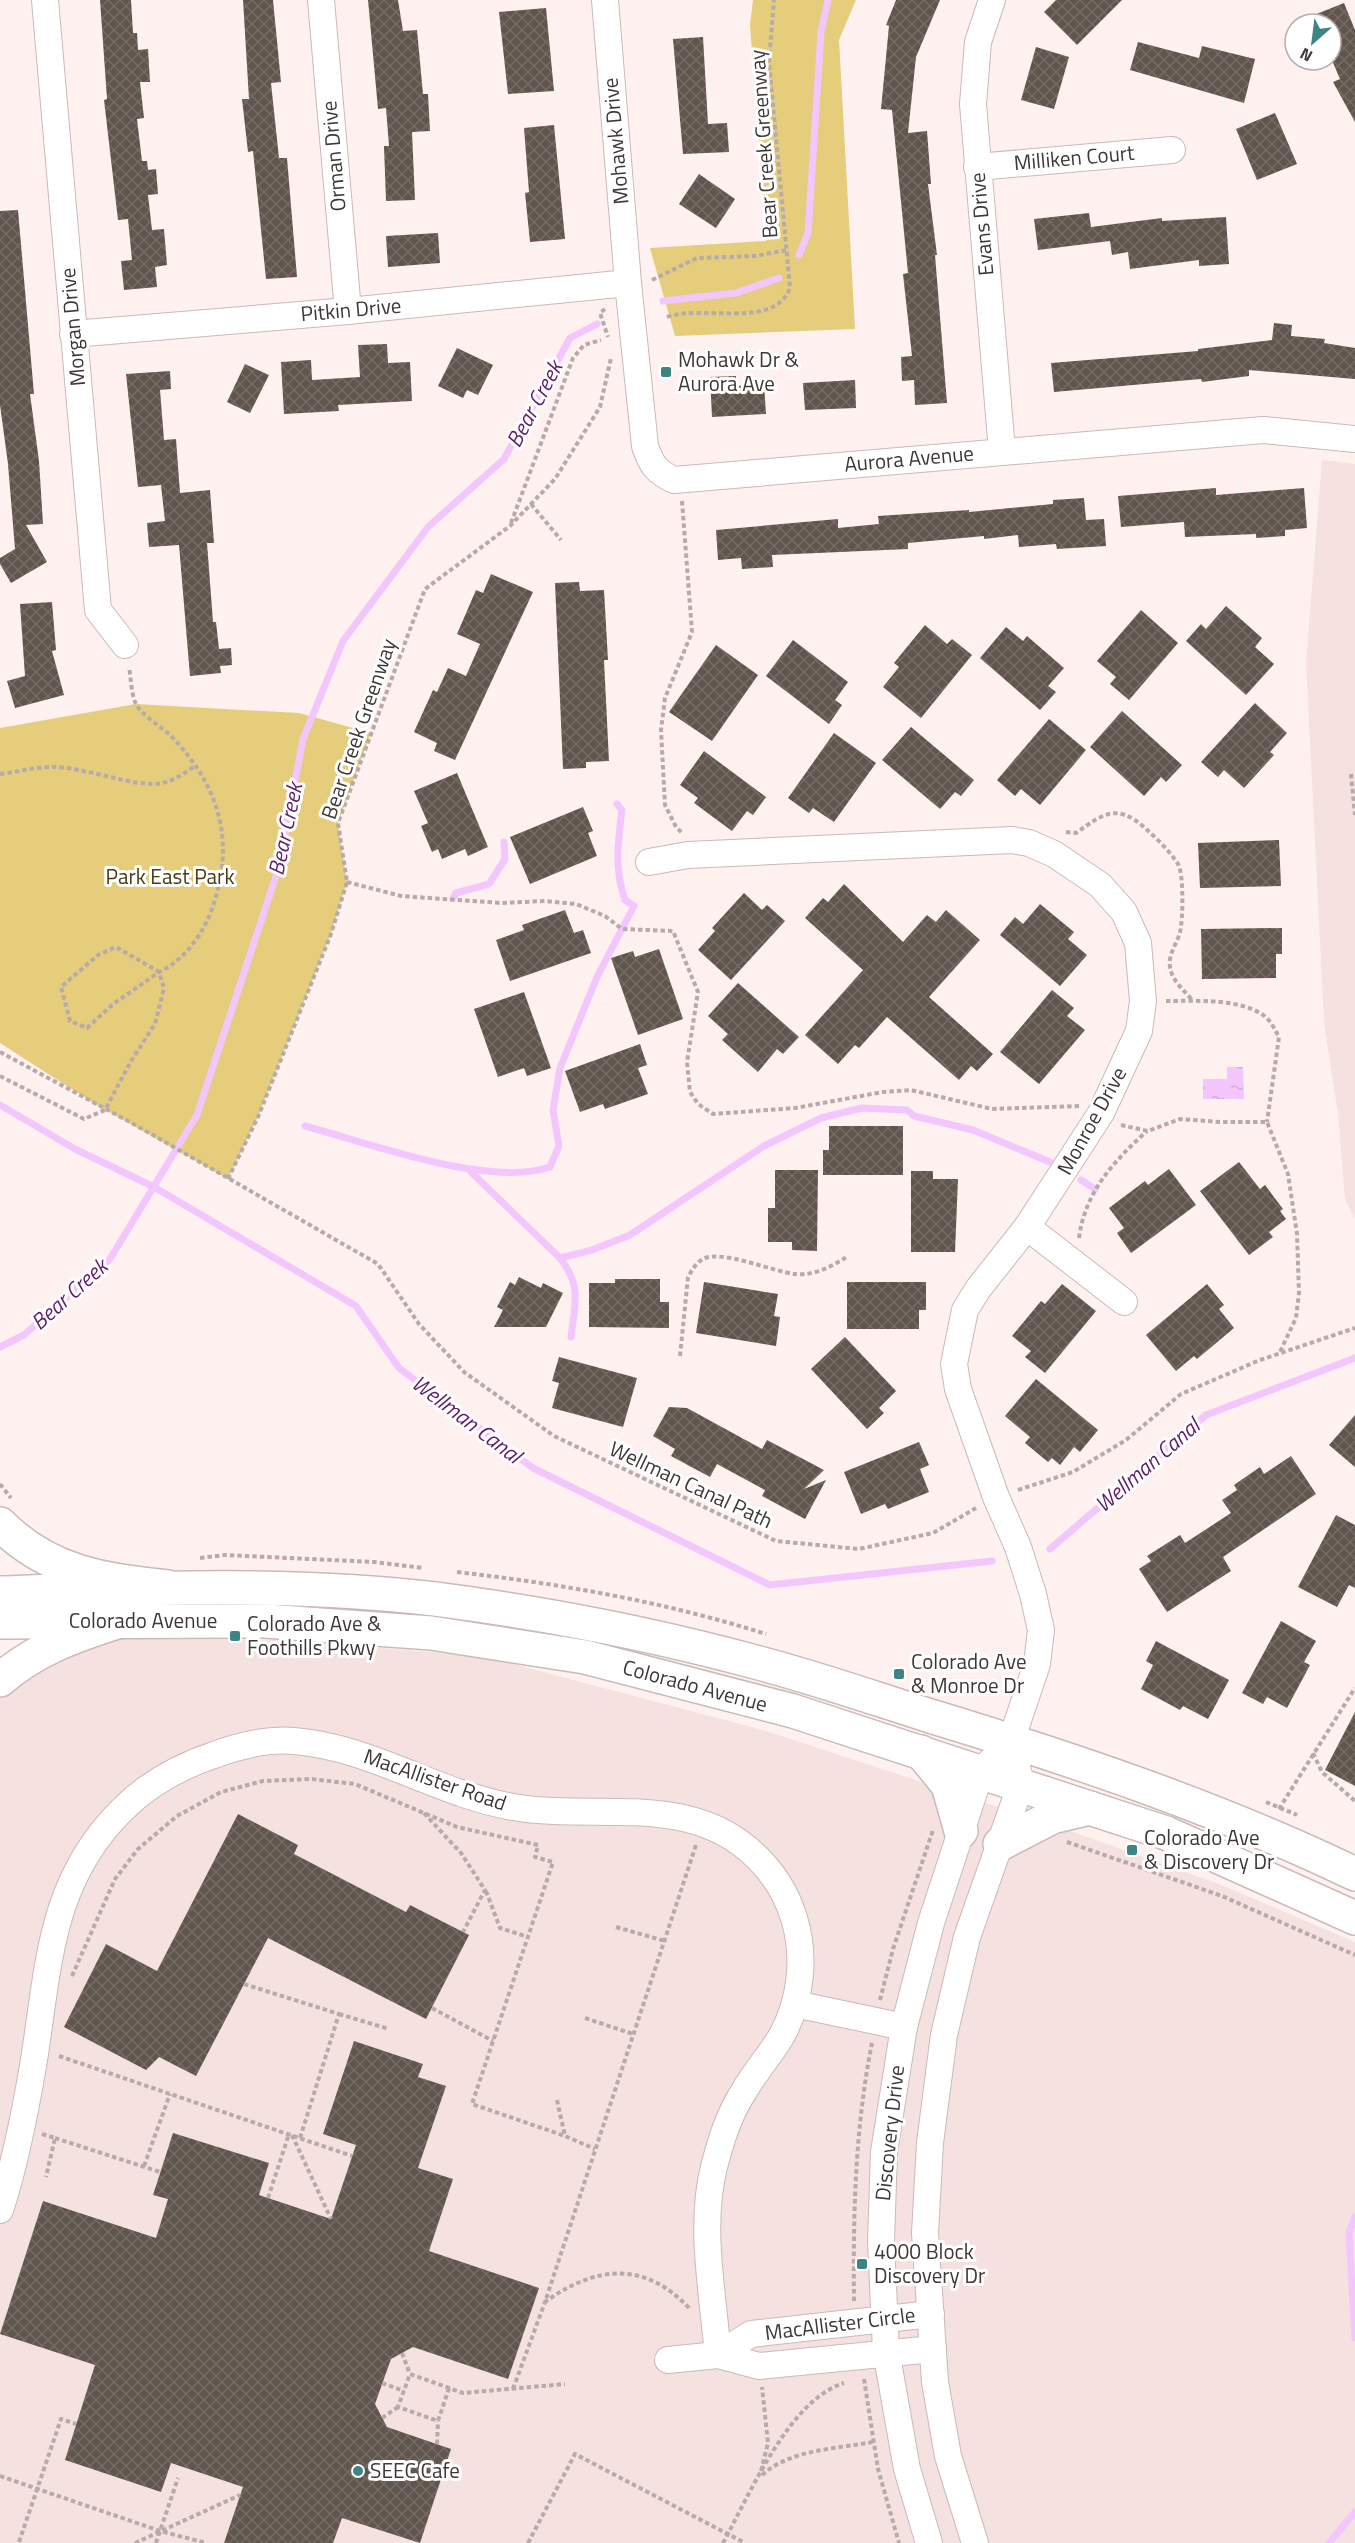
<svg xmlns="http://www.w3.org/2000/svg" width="1355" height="2543" font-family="'Titillium Web',sans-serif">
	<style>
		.built { fill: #f5e1df }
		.park { fill: #e5cd7b }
		.water { fill: url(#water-ripples) }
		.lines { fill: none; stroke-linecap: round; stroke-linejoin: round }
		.stream { stroke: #f3c6fe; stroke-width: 7 }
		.building { fill: url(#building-cross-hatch) }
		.minor-casing { stroke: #cabab8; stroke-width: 28 }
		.major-casing { stroke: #cabab8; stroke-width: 36 }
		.highway-casing { stroke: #cabab8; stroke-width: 36 }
		.path { stroke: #b6abaa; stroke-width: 4; stroke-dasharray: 4.5 3; stroke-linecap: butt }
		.minor { stroke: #fff; stroke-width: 26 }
		.major { stroke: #fff; stroke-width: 33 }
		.highway { stroke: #fff; stroke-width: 33 }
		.poi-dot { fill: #3d8584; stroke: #fff; stroke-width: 2 }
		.labels { text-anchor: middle; stroke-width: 6; stroke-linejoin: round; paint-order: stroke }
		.street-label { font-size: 21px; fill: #3e3837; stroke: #fff }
		.poi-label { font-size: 21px; fill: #3e3837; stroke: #fff; text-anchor: start }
		.park-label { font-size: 21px; fill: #473c16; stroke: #fff }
		.water-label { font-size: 22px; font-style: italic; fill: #601d6f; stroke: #fff }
	</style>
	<defs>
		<pattern id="water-ripples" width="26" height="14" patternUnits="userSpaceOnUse" patternTransform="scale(1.5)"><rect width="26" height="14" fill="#f3c6fe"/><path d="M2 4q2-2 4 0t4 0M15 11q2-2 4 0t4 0" fill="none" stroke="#d1abda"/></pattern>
		<pattern id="building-cross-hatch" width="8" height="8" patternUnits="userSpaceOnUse" patternTransform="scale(1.5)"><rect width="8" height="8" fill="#61564e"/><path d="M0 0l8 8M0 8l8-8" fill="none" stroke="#756c65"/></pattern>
	</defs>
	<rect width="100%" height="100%" fill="#fff1ef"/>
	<!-- built -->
	<g class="built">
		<polygon points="1322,460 1355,464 1355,1219 1345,1199 1338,1114 1324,1023 1306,663"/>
		<polygon points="114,1639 288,1640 486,1657 763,1730 1059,1827 1219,1884 1355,1942 1355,2543 0,2543 0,1695 26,1672"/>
	</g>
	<!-- park -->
	<g class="park">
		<polygon points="753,0 856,0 839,40 855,329 675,336 650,248 766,241 750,25"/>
		<polygon points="136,704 299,713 371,733 338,823 347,882 331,934 258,1117 228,1179 95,1104 0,1043 0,728"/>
	</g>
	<!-- water -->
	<polygon class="water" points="1227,1067 1243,1067 1244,1099 1203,1099 1203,1079 1227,1079"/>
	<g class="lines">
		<!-- stream -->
		<g class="stream">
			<polyline points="799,255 808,233 821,32 828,0"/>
			<polyline points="663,301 736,293 779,278"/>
			<polyline points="453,898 456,893 489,884 505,859 504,842"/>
			<polyline points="0,1105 75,1149 154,1187 356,1306 399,1368 533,1468 770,1585 992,1561"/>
			<path d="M305 1126C369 1143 488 1188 550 1167L559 1146 553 1110 560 1068 597 977 634 906 625 900C614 869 618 842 622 810L617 804"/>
			<path d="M471 1172 560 1258C582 1286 575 1304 571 1337"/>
			<polyline points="1081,1180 1095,1189"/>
			<polyline points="560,1258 592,1250 630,1235 764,1146 821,1118 862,1108 907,1110 914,1116 973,1130 1050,1162"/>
			<polyline points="0,1347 24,1335 110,1259 197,1115 279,867 303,739 343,641 428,527 504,459 570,338 597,324"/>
			<polyline points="1050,1549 1206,1415 1355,1358"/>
			<polyline points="1355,2217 1349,2233 1355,2338"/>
			<polyline points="1329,2543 1355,2512"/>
		</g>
	</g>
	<!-- building -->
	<g class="building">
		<polygon points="100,0 131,0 133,33 137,33 138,50 148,49 150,82 140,82 144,118 137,119 142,161 147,161 148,170 156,169 158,194 148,195 152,230 164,229 167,265 155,267 157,287 124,290 121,261 132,260 128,219 118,220 104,100 107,99"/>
		<polygon points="243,0 273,0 281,82 271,83 279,158 287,158 297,277 266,279 253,151 248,152 242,99 249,99"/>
		<polygon points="368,0 398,0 403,31 417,30 423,94 428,94 430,131 412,132 415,200 386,201 384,146 389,146 386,108 378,109"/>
		<polygon points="896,0 940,0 916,57 908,133 927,131 931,184 928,184 937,255 935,255 947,403 915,405 914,380 902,381 901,357 912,356 903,274 908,273 892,110 881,109 889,26 886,25"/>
		<polygon points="1056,0 1122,0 1077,45 1044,12"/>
		<polygon points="1344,3 1355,30 1355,122 1333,82 1340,79 1331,58 1331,24 1294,23"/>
		<polygon points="546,8 554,91 508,94 499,12"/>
		<polygon points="703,37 708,124 727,123 729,152 683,154 673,39"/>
		<polygon points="1138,42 1199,58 1202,46 1255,59 1244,103 1130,70"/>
		<polygon points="1036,47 1069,57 1054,109 1021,100"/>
		<polygon points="1275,113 1297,164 1257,180 1236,129"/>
		<polygon points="554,125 565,239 530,242 525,193 529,192 524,128"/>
		<polygon points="699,174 735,199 716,228 679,204"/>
		<polygon points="18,210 34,394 30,394 39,461 43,524 26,525 47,562 11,583 0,564 0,558 15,549 8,464 0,405 0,211"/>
		<polygon points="1089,213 1091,227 1162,218 1162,221 1226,217 1229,264 1199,266 1199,260 1130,269 1128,252 1112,255 1110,241 1038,250 1034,219"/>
		<polygon points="438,233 440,263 388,267 386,236"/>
		<polygon points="1274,323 1292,325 1291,336 1325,339 1324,343 1355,348 1355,379 1249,370 1249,376 1202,382 1201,379 1054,392 1051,363 1198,351 1198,349 1272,340"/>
		<polygon points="387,344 388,363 410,362 412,401 338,405 339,411 284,414 281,362 311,360 312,380 360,377 358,345"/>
		<polygon points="457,348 493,365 478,395 467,390 463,398 438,386"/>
		<polygon points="245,364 269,375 250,413 227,402"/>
		<polygon points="170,371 171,389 160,390 164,440 176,439 180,493 210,490 214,543 207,543 213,622 216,622 219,649 231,648 232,665 220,666 221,673 190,676 179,545 149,547 147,523 165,521 161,485 138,487 126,374"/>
		<polygon points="736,376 736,386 764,384 766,414 712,417 710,377"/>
		<polygon points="855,380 856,408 805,410 803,383"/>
		<polygon points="1216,488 1216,495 1304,488 1307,528 1285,530 1285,536 1256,538 1256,534 1185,537 1184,522 1121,527 1118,496"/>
		<polygon points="1084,498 1086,520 1104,519 1106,546 1057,549 1056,544 1019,547 1018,535 984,539 984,536 908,543 908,549 772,555 773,567 742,569 741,558 718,560 716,530 838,519 838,528 879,524 878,516 969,510 969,512 1053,504 1053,500"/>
		<polygon points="491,574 533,592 455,760 434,751 437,743 414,732 433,690 437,692 448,668 466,676 480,644 457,634 476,590 483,593"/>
		<polygon points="579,582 580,591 604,590 608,660 604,660 609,761 586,762 586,768 563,769 555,583"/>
		<polygon points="52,602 56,650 52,651 64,695 15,708 7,681 25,676 20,604"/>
		<polygon points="1226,606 1262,638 1255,647 1274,664 1246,695 1186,641 1201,624 1206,629"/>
		<polygon points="1141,610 1178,643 1129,700 1110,684 1116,677 1097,661"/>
		<polygon points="925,625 947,644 952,639 972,655 921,718 883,687 899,667 894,663"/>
		<polygon points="1006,627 1023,641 1027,636 1064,668 1048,686 1056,692 1040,710 980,658"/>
		<polygon points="793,640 848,682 835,700 842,705 829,724 766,676"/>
		<polygon points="716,645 758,675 712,741 669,712"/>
		<polygon points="1255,703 1287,733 1270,752 1274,755 1244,788 1224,770 1218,777 1201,762"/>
		<polygon points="1122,711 1182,765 1166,782 1161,777 1144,796 1090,747"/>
		<polygon points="1049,719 1086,750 1040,805 1021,789 1015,796 997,780"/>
		<polygon points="911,727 974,780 961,796 955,792 940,809 882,760"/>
		<polygon points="834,733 876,763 834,822 813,808 809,813 788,798"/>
		<polygon points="704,751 766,797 753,815 747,811 732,831 694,803 698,798 680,785"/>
		<polygon points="457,773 488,847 468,856 465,849 442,859 438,849 432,852 421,826 428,823 414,791"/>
		<polygon points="583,807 593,831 588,833 597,856 530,884 510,837"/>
		<polygon points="1279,840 1281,886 1200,888 1198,843"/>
		<polygon points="844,884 903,942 927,915 936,922 946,910 980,940 929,997 993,1054 977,1071 971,1066 959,1080 887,1017 859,1048 855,1045 838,1064 805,1035 863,970 805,918 823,898 828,902"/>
		<polygon points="744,893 762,910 767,905 785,921 731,980 698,950 715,931 712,928"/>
		<polygon points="1040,904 1074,932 1068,939 1087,955 1060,986 1000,935 1015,917 1023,924"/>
		<polygon points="565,910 574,933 583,930 591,953 510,981 496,940 524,930 522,925"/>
		<polygon points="1282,928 1282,954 1276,954 1276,978 1202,979 1201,929"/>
		<polygon points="659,949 683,1019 638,1035 611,958 633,951 635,957"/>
		<polygon points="738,983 799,1037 783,1054 777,1049 758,1072 722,1040 728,1034 708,1016"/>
		<polygon points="1052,990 1074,1008 1067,1016 1085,1030 1039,1084 1000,1052"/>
		<polygon points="524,992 551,1068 527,1076 524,1068 498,1077 474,1009"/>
		<polygon points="640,1044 647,1065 638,1068 648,1094 605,1109 603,1104 580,1112 565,1071"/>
		<polygon points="829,1126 903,1126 903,1175 823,1175 823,1150 829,1150"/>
		<polygon points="1239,1162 1260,1189 1265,1185 1283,1209 1280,1211 1286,1219 1269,1232 1273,1237 1249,1255 1200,1191"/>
		<polygon points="1169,1169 1196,1205 1131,1253 1117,1233 1124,1228 1109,1208 1145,1181 1148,1185"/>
		<polygon points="775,1170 818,1170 817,1251 792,1250 792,1242 768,1242 768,1208 775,1208"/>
		<polygon points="911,1171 933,1171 933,1179 958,1179 955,1252 911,1252"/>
		<polygon points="519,1277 541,1288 543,1283 563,1293 546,1327 494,1327 503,1310 497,1307 510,1282 515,1285"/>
		<polygon points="615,1279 660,1279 660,1302 669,1302 669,1328 589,1327 589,1283 615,1283"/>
		<polygon points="704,1282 778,1294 774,1316 780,1317 776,1346 696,1333"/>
		<polygon points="847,1282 926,1282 926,1310 919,1310 919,1329 847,1329"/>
		<polygon points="1062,1284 1096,1311 1045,1373 1025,1357 1031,1351 1012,1336 1041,1301 1045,1304"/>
		<polygon points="1207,1284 1224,1305 1219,1309 1234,1328 1197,1359 1194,1356 1176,1371 1146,1335"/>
		<polygon points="845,1337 896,1391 879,1408 884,1413 867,1429 811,1369"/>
		<polygon points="559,1357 637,1378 623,1427 552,1408 559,1383 552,1381"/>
		<polygon points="1036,1379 1098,1430 1080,1452 1074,1447 1060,1465 1052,1458 1048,1462 1025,1443 1030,1437 1005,1416"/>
		<polygon points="669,1407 687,1408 762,1449 767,1440 824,1470 804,1489 826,1480 805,1519 762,1496 765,1490 717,1464 710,1477 671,1456 675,1449 653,1436"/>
		<polygon points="1355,1415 1355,1467 1329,1445"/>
		<polygon points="919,1442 929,1465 920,1469 929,1492 888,1509 885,1504 861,1514 844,1472"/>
		<polygon points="1291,1456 1316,1494 1223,1557 1231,1571 1167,1612 1139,1569 1151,1561 1147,1556 1180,1535 1185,1543 1231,1513 1222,1500 1237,1490 1234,1485 1260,1467 1264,1474"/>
		<polygon points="1336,1515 1355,1525 1355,1588 1349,1585 1337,1607 1298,1587"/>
		<polygon points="1281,1621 1316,1641 1304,1662 1310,1665 1287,1708 1267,1697 1263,1704 1242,1693"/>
		<polygon points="1156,1641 1229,1680 1208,1719 1183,1706 1180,1710 1141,1689 1153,1665 1146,1661"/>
		<polygon points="1355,1712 1355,1786 1325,1770"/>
		<polygon points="238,1814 298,1845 294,1854 406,1912 410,1905 469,1935 426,2019 268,1938 196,2076 159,2057 146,2070 64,2027 106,1944 157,1971"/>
		<polygon points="354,2041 423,2064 418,2077 446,2086 418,2168 453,2179 429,2251 539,2288 508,2379 413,2347 391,2359 375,2404 387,2427 451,2449 420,2543 342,2518 333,2543 224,2543 243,2487 171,2463 161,2492 65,2460 95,2365 0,2334 43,2201 156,2238 168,2199 153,2195 173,2133 269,2163 259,2195 331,2219 356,2145 323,2134"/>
	</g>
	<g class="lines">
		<defs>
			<g id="minor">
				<polyline points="45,0 98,610 125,645"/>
				<polyline points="321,0 348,311"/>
				<path d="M605 0 628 283 645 446C651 464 656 472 674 480L1263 430 1355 439"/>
				<polyline points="992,0 978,42 973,104 1002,451"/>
				<polyline points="977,167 1172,150"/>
				<polyline points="73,334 348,311 628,283"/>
				<polyline points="649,862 688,855 1012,840 1029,843 1054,854 1100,885 1124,912 1138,943 1143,1001 1139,1031 1101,1113 1027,1227 978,1289 965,1310 954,1364 958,1389 996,1497 1018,1547 1033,1594 1041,1630 1037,1664 1011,1741 1021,1784 967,1937 944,2035 930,2143 925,2233 935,2382 948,2456 975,2543"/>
				<polyline points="1027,1227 1124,1302"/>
				<polyline points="795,2004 904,2027"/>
				<path d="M0 2210C15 2164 25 2113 33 2066 49 1969 48 1882 123 1809 148 1784 181 1766 214 1755 238 1746 268 1739 294 1741 371 1747 438 1794 513 1807 593 1821 683 1793 749 1850 770 1868 786 1892 794 1918 806 1957 801 2001 781 2037 770 2055 755 2072 744 2091 729 2114 721 2140 714 2167 699 2226 713 2295 718 2355"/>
				<polyline points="718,2355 751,2334 931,2314"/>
				<polyline points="668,2360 718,2355 759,2366 933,2349"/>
				<polyline points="929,2543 907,2469 886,2351 881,2241 884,2152 904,2027 931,1923 981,1771 1011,1741"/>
			</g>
			<g id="major">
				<path d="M0 1593C145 1588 291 1582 435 1599 544 1613 653 1634 759 1663 816 1678 871 1697 927 1715 1072 1759 1218 1808 1355 1874"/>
				<polyline points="0,1622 265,1621 431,1633 585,1657 793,1711 1166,1833 1355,1918"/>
				<polyline points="921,1752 948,1785 961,1831"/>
				<polyline points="1000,1844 1052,1817 1090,1808"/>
			</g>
			<g id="highway">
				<path d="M0 1524C49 1573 103 1580 168 1587"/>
				<path d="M0 1680C35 1649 76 1635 120 1621"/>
			</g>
		</defs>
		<!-- minor casing -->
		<use href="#minor" class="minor-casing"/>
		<!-- major casing -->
		<use href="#major" class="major-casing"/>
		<!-- highway casing -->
		<use href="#highway" class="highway-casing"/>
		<!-- path -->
		<g class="path">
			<polyline points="652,280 697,258 755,256 787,250"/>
			<polyline points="605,309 600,313 608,337"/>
			<path d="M667 317C703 304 774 330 790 288L769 62 774 0"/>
			<polyline points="682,501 692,632 665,698 661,730 665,805 676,827 682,833"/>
			<polyline points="531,504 561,540"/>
			<polyline points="511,523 573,358 584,345 601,340"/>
			<path d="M0 774C17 772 34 767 51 767 83 766 138 789 162 783 175 780 185 773 195 766"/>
			<polyline points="1351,774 1355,815"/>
			<path d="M1066 832 1076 833C1103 814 1116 803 1144 827 1156 838 1169 850 1178 864 1184 873 1183 921 1180 932 1177 944 1168 954 1170 967 1172 981 1184 990 1193 1001"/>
			<polyline points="347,882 401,896 501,903 545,901 576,904 605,916 622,929 673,931 698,992 687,1062 690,1092 698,1104 713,1114 795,1108 883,1092 911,1090 992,1109 1079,1106"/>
			<path d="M1166 1001C1195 1001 1238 998 1263 1015 1270 1019 1275 1030 1279 1037L1267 1122"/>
			<polyline points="0,1052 130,1122 378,1264 419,1324 464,1372 554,1436 776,1541 859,1549 933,1533 976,1508"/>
			<path d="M0 1076 84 1119 105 1110 131 1061 155 1024 164 988 159 972 116 947 98 955 61 987 70 1021 87 1028 112 1005 159 972C185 960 204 933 213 906 235 841 220 788 173 738 163 727 143 717 136 704 131 694 131 678 129 667"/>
			<polyline points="1121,1125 1148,1131 1180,1119 1220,1122 1267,1122 1288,1174 1297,1234 1299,1293 1296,1318 1279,1354"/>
			<polyline points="228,1179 258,1117 331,934 347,882 338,823 425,589 510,526 555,479 600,407 611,358"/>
			<path d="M1079 1238C1085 1192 1114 1161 1147 1131"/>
			<path d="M680 1356 688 1277C692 1270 696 1263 703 1259 721 1249 774 1272 795 1274 814 1276 833 1266 848 1256"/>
			<polyline points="0,1484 11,1498"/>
			<polyline points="1018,1490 1073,1472 1126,1440 1181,1394 1260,1360 1355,1328"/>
			<polyline points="200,1558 225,1555 374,1562 423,1568"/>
			<path d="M457 1572C562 1584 665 1602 766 1634"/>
			<polyline points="1313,1753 1322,1772 1355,1801"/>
			<polyline points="1266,1802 1297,1815"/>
			<polyline points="1279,1809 1355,1688"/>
			<polyline points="424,1813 461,1853 485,1890 463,1932"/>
			<polyline points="1067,1842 1222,1896 1355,1955"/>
			<polyline points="486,1891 500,1928 528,1937"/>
			<polyline points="616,1927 665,1941"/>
			<polyline points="72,1976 115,1879 138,1849 177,1816 221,1792 263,1781 311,1779 355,1784 457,1827 538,1845 535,1857 553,1862 472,2104 565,2136"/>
			<polyline points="244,1984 339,2014 300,2138"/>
			<polyline points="880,2000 893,1949 933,1830"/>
			<polyline points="432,2008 493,2041"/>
			<polyline points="339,2014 389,2029"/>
			<polyline points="585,2018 633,2034"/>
			<polyline points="59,2056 352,2156"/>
			<polyline points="557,2100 565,2136 595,2149"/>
			<polyline points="42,2134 55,2138 46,2177"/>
			<polyline points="292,2135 331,2219"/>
			<polyline points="55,2138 160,2172"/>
			<polyline points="144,2166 170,2094"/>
			<polyline points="268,2198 289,2134"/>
			<path d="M854 2301C853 2215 855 2128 872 2043"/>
			<path d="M689 2308C644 2260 595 2266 545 2302L696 1845"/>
			<polyline points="402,2353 410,2374"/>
			<polyline points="864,2379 878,2469 899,2543"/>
			<polyline points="382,2383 404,2391"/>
			<polyline points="449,2388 438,2421 398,2407 410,2374 463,2393 565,2384"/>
			<polyline points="513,2389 545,2302"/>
			<polyline points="382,2418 398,2407"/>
			<polyline points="437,2444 438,2421"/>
			<polyline points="761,2471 768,2443 762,2387"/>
			<path d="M762 2475C791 2449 836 2449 873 2442"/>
			<polyline points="0,2476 160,2531 206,2543"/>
			<polyline points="19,2542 61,2419 76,2424"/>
			<polyline points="135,2543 240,2495"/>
			<polyline points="156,2543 178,2478"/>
			<polyline points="528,2543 575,2454 745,2543"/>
			<path d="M723 2543C750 2494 789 2400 844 2383"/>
		</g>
		<!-- minor -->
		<use href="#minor" class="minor"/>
		<!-- major -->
		<use href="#major" class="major"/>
		<!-- highway -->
		<use href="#highway" class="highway"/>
	</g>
	<!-- markers -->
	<g class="poi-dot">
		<rect x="660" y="366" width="12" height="12" rx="3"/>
		<rect x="229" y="1630" width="12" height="12" rx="3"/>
		<rect x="893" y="1668" width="12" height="12" rx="3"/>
		<rect x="1126" y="1844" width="12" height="12" rx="3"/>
		<rect x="856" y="2258" width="12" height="12" rx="3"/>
		<circle cx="358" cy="2471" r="6"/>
	</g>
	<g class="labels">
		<!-- street labels -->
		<g class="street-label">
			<text transform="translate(616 141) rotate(-95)" y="7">Mohawk Drive</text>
			<text transform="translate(764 144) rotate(-94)" y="7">Bear Creek Greenway</text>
			<text transform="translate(334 156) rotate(-95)" y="7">Orman Drive</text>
			<text transform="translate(1074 158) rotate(-5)" y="7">Milliken Court</text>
			<text transform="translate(982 224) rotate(-95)" y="7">Evans Drive</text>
			<text transform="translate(351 310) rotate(-5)" y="7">Pitkin Drive</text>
			<text transform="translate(73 327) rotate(-95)" y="7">Morgan Drive</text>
			<text transform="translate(909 459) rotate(-5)" y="7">Aurora Avenue</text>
			<text transform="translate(359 729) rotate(-71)" y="7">Bear Creek Greenway</text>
			<text transform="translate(1092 1121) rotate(-61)" y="7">Monroe Drive</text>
			<text transform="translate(691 1485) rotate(25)" y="7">Wellman Canal Path</text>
			<text x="143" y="1628">Colorado Avenue</text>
			<text transform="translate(695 1686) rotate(15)" y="7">Colorado Avenue</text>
			<text transform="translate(435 1780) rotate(19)" y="7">MacAllister Road</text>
			<text transform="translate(890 2133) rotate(-84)" y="7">Discovery Drive</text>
			<text transform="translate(840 2324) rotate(-7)" y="7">MacAllister Circle</text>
		</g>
		<!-- poi labels -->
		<g class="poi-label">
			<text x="678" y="367">Mohawk Dr &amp;<tspan x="678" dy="24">Aurora Ave</tspan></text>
			<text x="247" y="1631">Colorado Ave &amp;<tspan x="247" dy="24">Foothills Pkwy</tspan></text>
			<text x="911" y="1669">Colorado Ave<tspan x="911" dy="24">&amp; Monroe Dr</tspan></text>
			<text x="1144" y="1845">Colorado Ave<tspan x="1144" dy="24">&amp; Discovery Dr</tspan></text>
			<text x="874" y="2259">4000 Block<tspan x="874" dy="24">Discovery Dr</tspan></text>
			<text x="370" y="2478">SEEC Cafe</text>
		</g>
		<!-- park labels -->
		<g class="park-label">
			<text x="170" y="884">Park East Park</text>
		</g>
		<!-- water labels -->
		<g class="water-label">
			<text transform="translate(534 404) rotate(-62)" y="8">Bear Creek</text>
			<text transform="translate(285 829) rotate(-78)" y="8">Bear Creek</text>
			<text transform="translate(69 1294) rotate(-42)" y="8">Bear Creek</text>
			<text transform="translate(467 1419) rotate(37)" y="8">Wellman Canal</text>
			<text transform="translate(1147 1465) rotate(-41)" y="8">Wellman Canal</text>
		</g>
	</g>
	<!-- north arrow -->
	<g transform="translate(1313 42) rotate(208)"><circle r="28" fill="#ffffff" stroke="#b2afaf" stroke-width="1.5"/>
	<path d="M0-4.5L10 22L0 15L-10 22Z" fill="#3d8584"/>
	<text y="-9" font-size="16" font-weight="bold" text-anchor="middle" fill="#3e3837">N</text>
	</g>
</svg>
